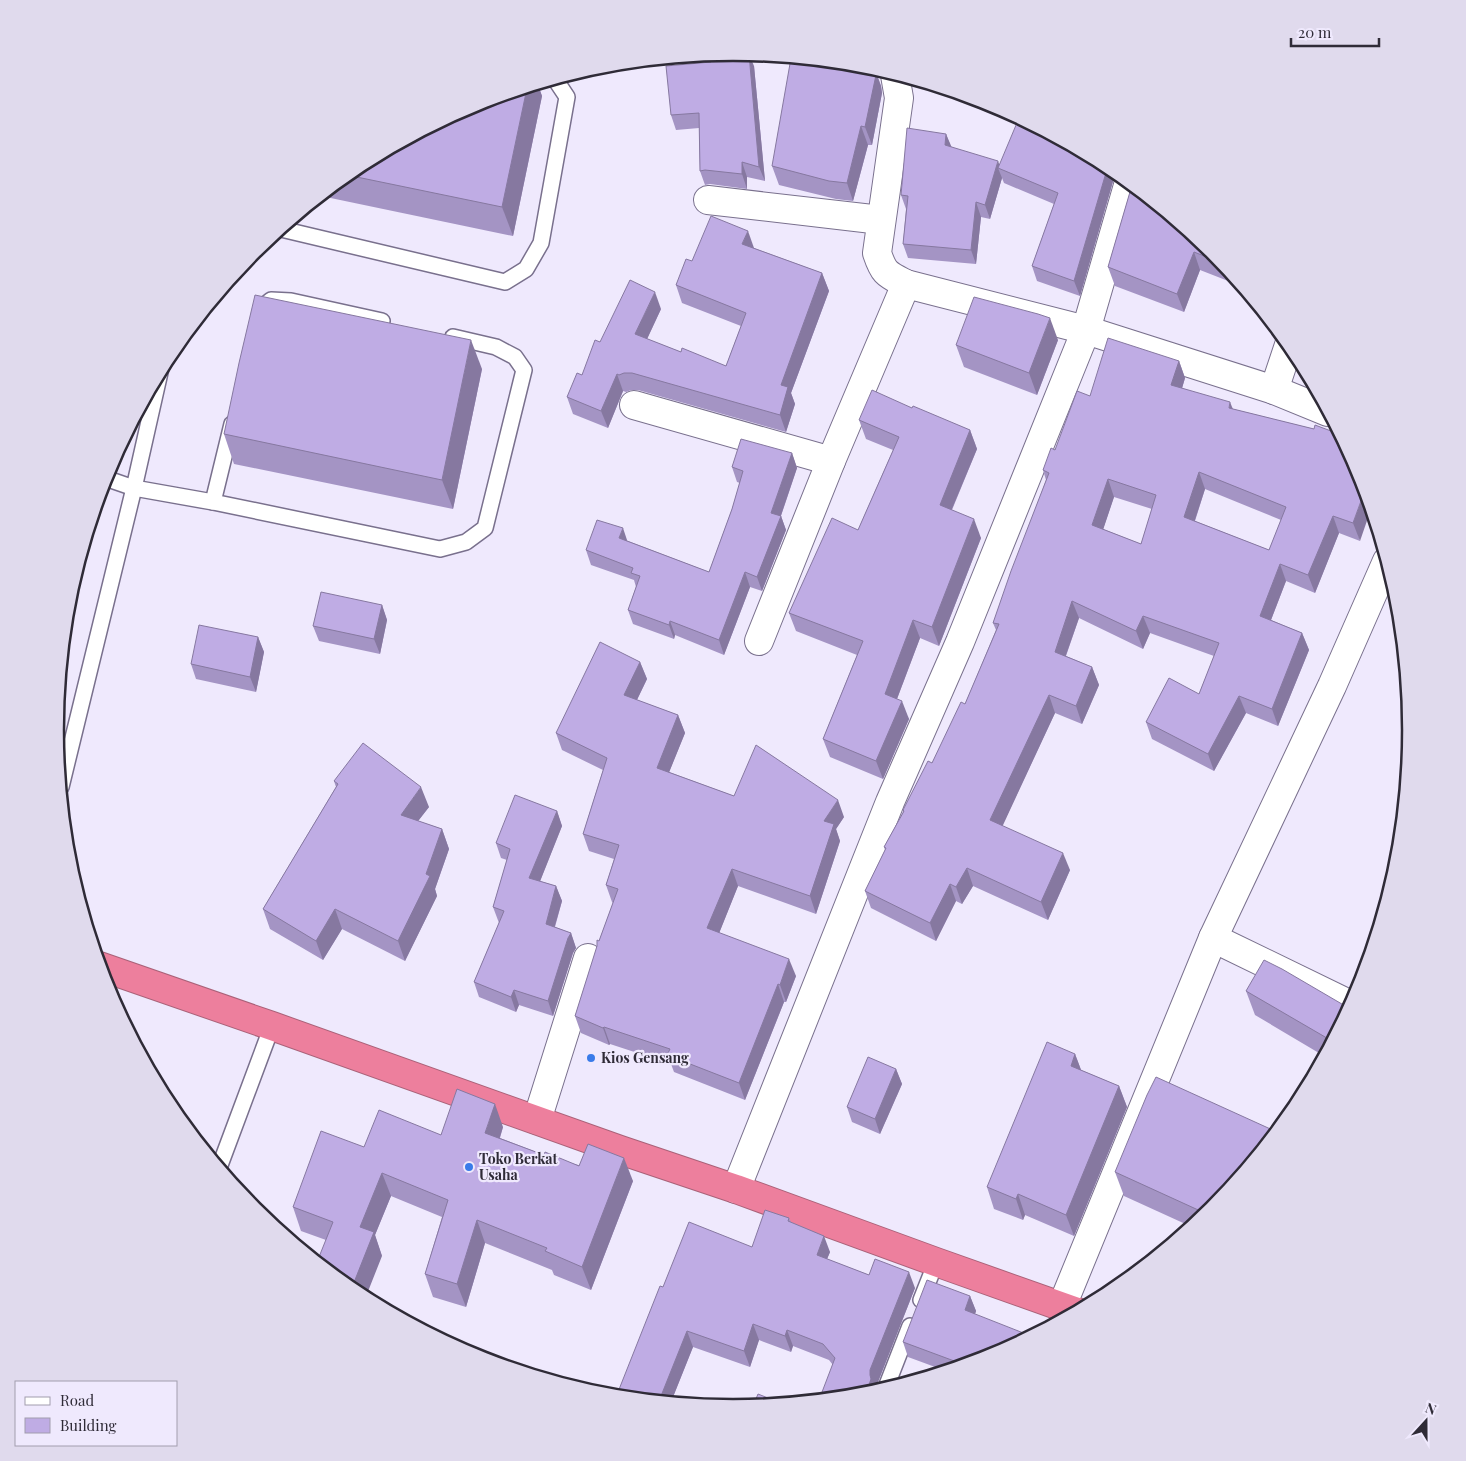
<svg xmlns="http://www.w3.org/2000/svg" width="1466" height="1461" font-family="'Playfair Display',serif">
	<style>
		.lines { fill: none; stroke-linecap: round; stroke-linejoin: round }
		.lane-casing { stroke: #79708d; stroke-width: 18 }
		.street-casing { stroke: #79708d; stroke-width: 30 }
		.highway-casing { stroke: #aa6279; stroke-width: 30 }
		.lane { stroke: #fff; stroke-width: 15 }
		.street { stroke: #fff; stroke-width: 28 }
		.highway { stroke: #ed7f9d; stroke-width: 28 }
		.wall { fill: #a494c4; fill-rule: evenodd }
		.shaded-wall { fill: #8678a0 }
		.building { fill: #bface4; stroke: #8678a0; fill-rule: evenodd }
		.poi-dot { fill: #397be9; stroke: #efe9fd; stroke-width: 2 }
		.labels { text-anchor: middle; stroke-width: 4.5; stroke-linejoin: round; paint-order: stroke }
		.poi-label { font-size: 14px; font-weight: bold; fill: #2f2b37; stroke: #efe9fd; text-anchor: start }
		.rim { fill: none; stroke: #2f2b37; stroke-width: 2.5 }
	</style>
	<rect width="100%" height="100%" fill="#efe9fd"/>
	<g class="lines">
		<defs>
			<g id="lane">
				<polyline points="281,229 505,282 526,269 541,243 567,97 555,79"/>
				<polyline points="266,304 271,300 291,301 382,321"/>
				<polyline points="105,478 134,488 213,502 440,549 466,542 485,528 524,370 515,357 496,347 453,337"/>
				<polyline points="213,502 232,424"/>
				<polyline points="61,787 134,488 161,368"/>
				<polyline points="219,1168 272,1026"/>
				<polyline points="921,1300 936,1262"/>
				<polyline points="885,1390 910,1326"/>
			</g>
			<g id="street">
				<path d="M895 75 899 98 877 253C884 274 887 274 906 284L1086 330 1274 390 1328 412"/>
				<polyline points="708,200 881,220"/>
				<polyline points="1274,390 1289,345"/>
				<polyline points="634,405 831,461"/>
				<polyline points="759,641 831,461 906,284"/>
				<polyline points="1213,938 1351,1005"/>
				<polyline points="537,1120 588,958"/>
				<polyline points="736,1189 890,802 960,642 1086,330 1129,182"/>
				<polyline points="1062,1306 1213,938 1332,686 1387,561"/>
			</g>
			<polyline id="highway" points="99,966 272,1026 620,1150 736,1189 936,1262 1077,1312"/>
		</defs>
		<!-- lane casing -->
		<use href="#lane" class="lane-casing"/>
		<!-- street casing -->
		<use href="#street" class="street-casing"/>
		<!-- highway casing -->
		<use href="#highway" class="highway-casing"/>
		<!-- lane -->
		<use href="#lane" class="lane"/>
		<!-- street -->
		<use href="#street" class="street"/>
		<!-- highway -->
		<use href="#highway" class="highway"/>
	</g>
	<!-- wall -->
	<g class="wall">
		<polygon points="754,66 765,181 747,177 747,189 710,184 705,185 700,171 699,128 676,130 671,115"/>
		<polygon points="875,68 881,86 882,93 872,145 868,145 853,201 836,199 779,185 772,166"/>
		<polygon points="538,85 542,96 513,236 321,196 357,167 474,104"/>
		<polygon points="946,134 951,147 999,166 1110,167 1117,173 1114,178 1080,296 1037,281 1032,266 1054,204 1004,183 1002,178 990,219 981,217 976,264 908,258 903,244 906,209 901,195"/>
		<polygon points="1132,185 1213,251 1241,286 1200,270 1184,312 1115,286 1108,267"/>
		<polygon points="754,248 822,273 829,291 791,393 795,404 786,432 638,390 631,390 626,392 623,391 608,428 573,414 567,397 582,375 600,342 661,309 647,339 681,352 726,366 741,326 682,303 676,285 692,261"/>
		<polygon points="1058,340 1037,395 964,367 956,345"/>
		<path d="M1179 361 1185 378 1182 388 1233 409 1314 429 1331 431 1360 541 1339 533 1315 593 1286 581 1271 620 1302 633 1309 650 1278 726 1246 713 1214 771 1152 739 1146 722 1199 694 1214 656 1150 633 1143 649 1079 618 1066 656 1092 667 1099 685 1082 724 1055 713 1002 826 1070 870 1048 920 973 886 962 904 956 901 936 941 871 908 865 891 885 850 884 847 903 812V810L932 763 965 704 996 630 993 623 1046 480 1043 470 1055 450 1090 396ZM1205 489 1281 520 1269 550 1195 521ZM1114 497 1152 509 1141 544 1103 529Z"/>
		<polygon points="482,369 453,509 234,464 224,434"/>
		<polygon points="912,408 970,430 977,449 952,510 981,538 939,646 920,638 897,699 909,719 883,779 830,757 823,739 857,655 796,631 789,613 858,530 893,450 866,439 859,420"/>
		<polygon points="792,453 797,468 781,516 786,530 762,591 750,587 724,655 675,635 674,639 633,624 628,610 636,587 634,580 591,565 586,550 628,541 709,572 732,509 740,483 737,482 732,467"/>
		<polygon points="382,605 387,620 380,654 319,641 313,626"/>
		<polygon points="258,637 264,652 256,692 196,679 191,664"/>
		<polygon points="640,662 647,679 637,700 678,715 685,733 669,772 734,796 844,817 836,829 840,841 816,914 738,886 719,933 796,976 786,1002 784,1002 745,1100 674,1072 671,1064 610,1044 609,1045 581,1033 575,1016 599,941 613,903 612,902 606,885 614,859 589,851 583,834 603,770 562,750 556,733"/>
		<polygon points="334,781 429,807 418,821 442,829 449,849 435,889 437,896 405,961 342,929 323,960 270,929 263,909 336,787"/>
		<polygon points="557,811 562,826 540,881 556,886 562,901 555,927 571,933 576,948 573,953 553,1016 519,1005 516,1012 479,997 474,982 499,923 493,907 507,860 501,858 496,843"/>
		<polygon points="1246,991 1347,1007 1348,1010 1324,1056 1255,1015"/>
		<polygon points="1075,1054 1081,1070 1119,1086 1127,1107 1074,1236 1025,1215 1023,1220 994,1209 987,1187"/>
		<polygon points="896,1069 902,1084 880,1134 852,1122 847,1107"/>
		<polygon points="503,1127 500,1138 544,1155 633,1181 591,1290 554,1275 552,1270 485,1243 466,1307 433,1297 425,1274 442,1217 391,1196 375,1235 382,1256 326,1240 301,1231 293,1207 364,1147"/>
		<polygon points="1115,1172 1212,1210 1192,1227 1124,1196"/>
		<polygon points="789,1218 791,1222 830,1252 827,1259 869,1275 915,1288 876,1387 876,1391 833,1365 829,1360 793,1346 791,1352 759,1340 750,1367 693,1347 671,1402 616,1397 663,1287 752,1247"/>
		<polygon points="970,1296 976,1311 975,1314 992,1357 946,1371 908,1357 903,1342"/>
	</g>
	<!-- shaded-wall -->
	<g class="shaded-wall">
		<polygon points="749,54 754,66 765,181 759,167"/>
		<polygon points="874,68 881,86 882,93 872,145 865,127"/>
		<polygon points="538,85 542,96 513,236 502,207 527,88"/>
		<polygon points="861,126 868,145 853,201 847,183"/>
		<polygon points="946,134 952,148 945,145"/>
		<polygon points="998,161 1001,169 998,168 1002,178 990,219 985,205"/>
		<polygon points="742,162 747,177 747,189 742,174"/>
		<polygon points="1108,166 1117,173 1114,178 1080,296 1074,281"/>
		<polygon points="976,202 981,217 976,264 971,250"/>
		<polygon points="748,231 754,248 748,261 742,244"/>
		<polygon points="1194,252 1200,270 1184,312 1177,294"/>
		<polygon points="822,273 829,291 791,393 795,404 786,432 780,415 781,385"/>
		<polygon points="655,292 661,309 641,352 635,334"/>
		<polygon points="1050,318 1058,340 1037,395 1029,373"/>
		<polygon points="471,340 482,369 453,509 442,480"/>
		<polygon points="1179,361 1185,378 1178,402 1171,385"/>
		<polygon points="617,374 623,391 608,428 601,411"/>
		<polygon points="1230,402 1237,419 1229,408"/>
		<polygon points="970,430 977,449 946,523 940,505"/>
		<polygon points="792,453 797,468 777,527 781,516 786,530 762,591 757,577 771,513"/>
		<polygon points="1199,472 1205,489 1190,535 1184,517"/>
		<polygon points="1108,479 1114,497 1099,542 1092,525"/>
		<polygon points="1365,490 1371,509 1360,541 1353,523"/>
		<polygon points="1333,516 1339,533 1315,593 1308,575"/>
		<polygon points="974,519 981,538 939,646 932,627"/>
		<polygon points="623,528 628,543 619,538"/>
		<polygon points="1280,564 1286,581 1266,633 1260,616"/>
		<polygon points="745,572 750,587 724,655 719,640"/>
		<polygon points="1072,601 1079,618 1061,669 1055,652"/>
		<polygon points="382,605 387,620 380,654 374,639"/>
		<polygon points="1143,616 1150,633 1143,649 1136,631"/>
		<polygon points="913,620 920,638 892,712 885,694"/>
		<polygon points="670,621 675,635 674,639 669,625"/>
		<polygon points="1302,633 1309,650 1278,726 1272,709"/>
		<polygon points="258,637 264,652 256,692 250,677"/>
		<polygon points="640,662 647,679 631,712 624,695"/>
		<polygon points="1092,667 1099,685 1082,724 1076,706"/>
		<polygon points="1049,695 1055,713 997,838 990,820"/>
		<polygon points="1239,696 1246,713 1214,771 1208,754"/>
		<polygon points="902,701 909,719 883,779 876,761"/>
		<polygon points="678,715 685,733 664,785 657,768"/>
		<polygon points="421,787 429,807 408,834 401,815"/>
		<polygon points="838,800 844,817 836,829 840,841 816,914 810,896 824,821"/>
		<polygon points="557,811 562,826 535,894 529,878"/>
		<polygon points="442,829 449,849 435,889 437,896 405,961 398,941 426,874"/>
		<polygon points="1063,853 1070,870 1048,920 1041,902"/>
		<polygon points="967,868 973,886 962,904 956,887"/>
		<polygon points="732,869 738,886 714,946 707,928"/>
		<polygon points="950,884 956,901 936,941 930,923"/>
		<polygon points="556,886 562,901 551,939 546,924"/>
		<polygon points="335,909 342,929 323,960 316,941"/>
		<polygon points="571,933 576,948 573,953 553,1016 548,1001 568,938"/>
		<polygon points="789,959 796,976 786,1002 780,985"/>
		<polygon points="778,984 784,1002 745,1100 739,1083"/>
		<polygon points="514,990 519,1005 516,1012 511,997"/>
		<polygon points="1347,1007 1348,1010 1345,1016 1344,1013"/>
		<polygon points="604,1027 610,1044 609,1045 603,1028"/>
		<polygon points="1075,1054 1083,1075 1071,1066"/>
		<polygon points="156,1068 162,1083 159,1088 153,1076"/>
		<polygon points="896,1069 902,1084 880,1134 875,1119"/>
		<polygon points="1119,1086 1127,1107 1074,1236 1066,1215"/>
		<polygon points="495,1104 503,1127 494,1156 485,1133"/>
		<polygon points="624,1158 633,1181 591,1290 582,1267"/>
		<polygon points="382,1173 391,1196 375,1235 382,1256 365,1299 356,1294 351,1290 360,1227"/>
		<polygon points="1018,1194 1025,1215 1023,1220 1016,1199"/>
		<polygon points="477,1220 485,1243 466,1307 457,1284"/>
		<polygon points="824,1236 830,1252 822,1271 817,1255"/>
		<polygon points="909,1272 915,1288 876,1387 876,1392 865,1396 870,1370"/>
		<polygon points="970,1296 976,1311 971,1325 965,1310"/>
		<polygon points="753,1324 759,1340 750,1367 744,1351"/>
		<polygon points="787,1330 793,1346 791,1352 785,1336"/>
		<polygon points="687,1331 693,1347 671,1402 659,1401"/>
	</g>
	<!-- building -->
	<g class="building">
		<polygon points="736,53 749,54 759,167 742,162 742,174 705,170 700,171 699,113 671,115 666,66 711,62 711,55"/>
		<polygon points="791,58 866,66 874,68 876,75 865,127 861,126 847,183 829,181 772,166"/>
		<polygon points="527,88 502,207 347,175 357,167 474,104"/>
		<polygon points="1019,118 1108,166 1074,281 1032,266 1058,193 998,168"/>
		<polygon points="907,128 946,134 945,145 998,161 985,205 976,202 971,250 903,244 908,196 901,195"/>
		<polygon points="1132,185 1213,251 1222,263 1194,252 1177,294 1108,267"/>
		<polygon points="711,216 748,231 742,244 822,273 781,385 788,387 780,415 632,373 624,373 619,375 617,374 601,411 567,397 577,373 582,375 595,340 600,342 630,280 655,292 635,334 681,352 682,348 726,366 746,313 676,285 686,259 692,261"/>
		<polygon points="255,295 471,340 442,480 224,434 239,363"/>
		<polygon points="974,297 1038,314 1050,318 1029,373 956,345"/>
		<path d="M1108 338 1179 361 1171 385 1230 402 1229 408 1314 429 1315 425 1331 431 1334 424 1360 471 1365 490 1353 523 1333 516 1308 575 1280 564 1260 616 1302 633 1272 709 1239 696 1208 754 1146 722 1169 678 1199 694 1219 643 1143 616 1136 631 1072 601 1055 652 1092 667 1076 706 1049 695 990 820 1063 853 1041 902 967 868 956 887 950 884 930 923 865 891 886 848 884 847 904 811 903 810 928 761 932 763 961 702 965 704 999 624 993 623 1011 571 1049 473 1043 470 1051 448 1055 450 1077 391 1090 396ZM1199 472 1286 507 1269 550 1184 517ZM1108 479 1156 495 1141 544 1092 525Z"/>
		<polygon points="872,390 912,408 913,406 970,430 940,505 974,519 932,627 913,620 885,694 902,701 876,761 823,739 863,641 789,613 832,518 858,530 899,437 859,420"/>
		<polygon points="741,439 792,453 771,513 781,516 757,577 745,572 719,640 670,621 669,625 628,610 640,576 631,573 633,568 586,550 597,520 623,528 619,538 709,572 732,509 743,471 732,467"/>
		<polygon points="321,592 382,605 374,639 313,626"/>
		<polygon points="199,625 258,637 250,677 191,664"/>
		<polygon points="600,642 640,662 624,695 678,715 657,768 734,796 756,745 838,800 824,821 834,824 810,896 732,869 707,928 789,959 780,985 778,984 739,1083 667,1055 670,1049 604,1027 603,1028 575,1016 597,946 597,940 599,941 618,889 606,885 619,845 583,834 607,758 556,733"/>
		<polygon points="363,743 421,787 401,815 442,829 426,874 430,876 398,941 335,909 316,941 263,909 338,784 334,781"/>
		<polygon points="515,795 557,811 529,878 556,886 546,924 571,933 568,938 548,1001 514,990 511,997 474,982 504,911 493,907 510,849 496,843"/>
		<polygon points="1264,960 1282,969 1347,1007 1344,1013 1347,1014 1332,1041 1246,991"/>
		<polygon points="1047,1042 1075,1054 1071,1066 1119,1086 1066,1215 1018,1194 1016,1199 987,1187"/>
		<polygon points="868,1057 896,1069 875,1119 847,1107"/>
		<polygon points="146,1064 156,1068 153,1076"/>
		<polygon points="1156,1077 1277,1132 1212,1210 1207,1214 1115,1172 1147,1095"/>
		<polygon points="457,1089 495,1104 485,1133 544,1155 545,1152 579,1166 588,1144 624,1158 582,1267 545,1251 547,1248 477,1220 457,1284 425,1274 448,1200 382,1173 360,1227 374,1232 351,1290 317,1262 333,1222 293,1207 321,1131 364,1147 379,1110 441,1135"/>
		<polygon points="765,1210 789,1218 788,1221 824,1236 817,1255 869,1275 875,1259 909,1272 870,1370 870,1375 871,1379 865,1396 819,1400 835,1358 823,1344 787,1330 785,1336 753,1324 744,1351 687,1331 659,1401 616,1397 660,1286 663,1287 689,1222 752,1247"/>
		<polygon points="927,1280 970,1296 965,1310 1031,1336 992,1357 965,1365 903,1342"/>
		<polygon points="1048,1321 1055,1324 1045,1329"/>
		<polygon points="758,1394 783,1404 753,1406"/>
	</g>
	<!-- markers -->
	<g class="poi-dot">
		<circle cx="591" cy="1058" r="5"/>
		<circle cx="469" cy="1167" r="5"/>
	</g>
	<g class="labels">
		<!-- poi labels -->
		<g class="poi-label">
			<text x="601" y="1063">Kios Gensang</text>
			<text x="479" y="1164">Toko Berkat<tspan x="479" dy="16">Usaha</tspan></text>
		</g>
	</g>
	<!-- crop -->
	<path d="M0 0H1466V1461H0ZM64 730a669 669 0 1 1 1338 0a669 669 0 1 1-1338 0Z" fill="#e0daed" fill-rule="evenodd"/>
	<path class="rim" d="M64 730a669 669 0 1 1 1338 0a669 669 0 1 1-1338 0Z"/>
	<!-- legend -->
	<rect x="15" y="1381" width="162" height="65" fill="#efe9fd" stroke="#a29dae"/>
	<rect x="25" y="1397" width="25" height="8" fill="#ffffff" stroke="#a29dae"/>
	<text x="60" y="1406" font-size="15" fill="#2f2b37">Road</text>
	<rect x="25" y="1418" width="25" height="15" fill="#bface4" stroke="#a29dae"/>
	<text x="60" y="1431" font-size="15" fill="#2f2b37">Building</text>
	<!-- north arrow -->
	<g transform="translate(1426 1421) rotate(21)" stroke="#efe9fd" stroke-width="4" paint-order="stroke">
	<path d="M0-4L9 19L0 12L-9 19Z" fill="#2f2b37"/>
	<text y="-8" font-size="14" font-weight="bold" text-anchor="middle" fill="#2f2b37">N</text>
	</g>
	<!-- scale -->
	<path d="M1291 38v8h88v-8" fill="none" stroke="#2f2b37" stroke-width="2.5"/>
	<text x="1298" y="38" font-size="15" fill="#2f2b37" stroke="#efe9fd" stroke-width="4" paint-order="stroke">20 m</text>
</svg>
